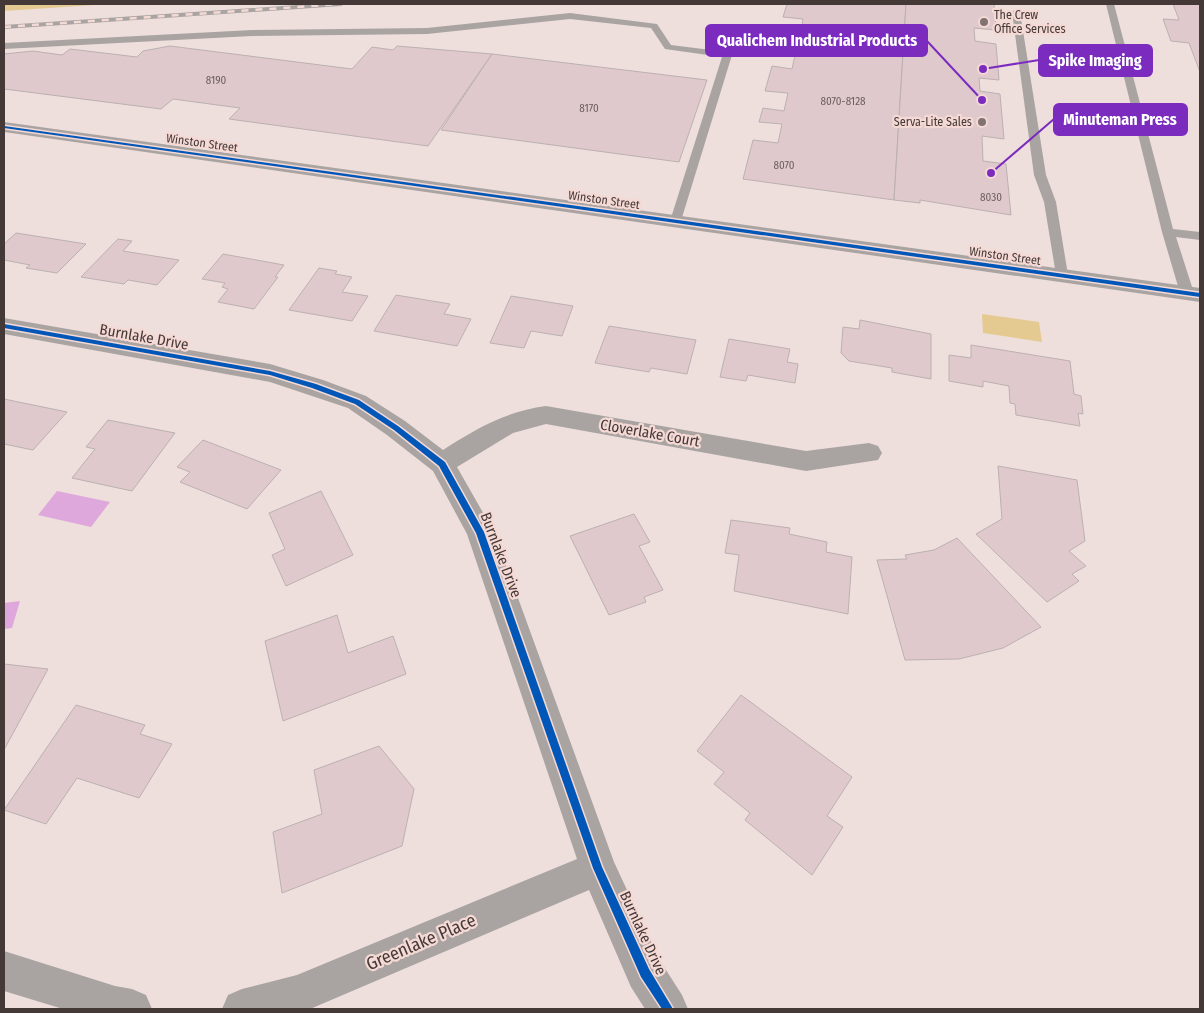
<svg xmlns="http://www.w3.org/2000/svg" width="1204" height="1013" font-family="'Fira Sans Condensed',sans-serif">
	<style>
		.green { fill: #e4ca91 }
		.water { fill: #dea8dc }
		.building { fill: #dfc9cd; stroke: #bcb0b1 }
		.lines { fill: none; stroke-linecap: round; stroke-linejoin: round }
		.service { fill: #a9a4a2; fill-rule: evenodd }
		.minor { fill: #a9a4a2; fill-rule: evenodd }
		.tertiary { fill: #a9a4a2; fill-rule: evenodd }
		.rail-casing { stroke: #a9a4a1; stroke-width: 4 }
		.rail { stroke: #f5d9d5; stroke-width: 2.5; stroke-dasharray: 7; stroke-linecap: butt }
		.cycleway-casing { stroke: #f5d9d5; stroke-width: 3 }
		.cycleway { fill: #0057b8; fill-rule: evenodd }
		.poi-dot { fill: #807371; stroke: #f5d9d5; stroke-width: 2 }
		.labels { text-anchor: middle; stroke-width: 4.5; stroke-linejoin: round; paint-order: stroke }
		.far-number-label { font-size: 11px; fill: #6c5e5e }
		.far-poi-label { font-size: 12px; fill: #443937; stroke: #f5d9d5; text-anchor: start }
		.far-street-label { font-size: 12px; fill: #443937; stroke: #f5d9d5 }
		.street-label { font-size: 15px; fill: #443937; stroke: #f5d9d5 }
		.near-street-label { font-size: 18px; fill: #443937; stroke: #f5d9d5 }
		.leader { fill: none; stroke: #7b2cbf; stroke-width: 2 }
		.callout-dot { fill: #7b2cbf; stroke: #f5d9d5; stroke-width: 2 }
		.callout { fill: #7b2cbf; stroke: #7b2cbf; stroke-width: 2 }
		.callout-label { font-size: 16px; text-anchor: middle; font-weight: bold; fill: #fff }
	</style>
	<rect width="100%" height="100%" fill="#eedfdc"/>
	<!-- green -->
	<g class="green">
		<polygon points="4,4 110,4 4,11"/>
		<polygon points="982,314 1039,322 1042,342 983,333"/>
	</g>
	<!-- water -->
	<g class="water">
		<polygon points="57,491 110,502 91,527 38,515"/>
		<polygon points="20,601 12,628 4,629 4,603"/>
	</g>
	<!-- building -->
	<g class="building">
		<polygon points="787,4 906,4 894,200 743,179 753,140 778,143 782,124 759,122 763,108 784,111 788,93 765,91 772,66 792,69 795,55 775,52 781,30 801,32 803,19 783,17"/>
		<polygon points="906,4 994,4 996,30 974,28 975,41 996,44 999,80 979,78 980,91 1000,94 1004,139 982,136 983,161 1006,164 1011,215 920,200 920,203 894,200"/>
		<polygon points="1173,4 1200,4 1200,72 1189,43 1171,41 1163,19 1179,20"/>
		<polygon points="170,46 352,69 372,47 393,50 397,46 492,54 428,146 229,119 240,108 173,99 161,109 4,89 4,54 33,51 62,55 70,49 137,57 143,51"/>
		<polygon points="492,54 707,80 679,162 441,130"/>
		<polygon points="16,233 86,244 57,273 26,268 30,265 4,260 4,244"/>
		<polygon points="118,239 132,241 123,251 179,260 157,285 128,280 124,284 81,277"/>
		<polygon points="223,254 284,265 275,277 278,277 254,309 218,302 228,289 222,287 225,283 202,279"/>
		<polygon points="319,268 337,271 335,274 352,277 342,292 368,296 352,321 289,310"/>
		<polygon points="396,295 450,304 444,314 471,319 457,346 374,331"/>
		<polygon points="511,296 573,306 562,336 531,331 524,348 490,343"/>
		<polygon points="860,320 931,334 931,379 892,372 892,368 849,361 841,353 843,327 859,329"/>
		<polygon points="609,326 696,340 687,374 651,368 649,372 595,363"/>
		<polygon points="729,339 790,349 787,362 798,364 795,383 748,375 746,381 720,377"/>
		<polygon points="971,345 1070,361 1074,394 1081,396 1083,414 1078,413 1080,426 1016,415 1015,404 1010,403 1009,386 983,381 983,387 949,381 949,355 971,358"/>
		<polygon points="4,399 67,412 33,450 4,444"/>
		<polygon points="108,420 175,433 132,491 72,478 95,449 86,447"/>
		<polygon points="203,440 281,470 247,509 180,482 190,472 177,467"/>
		<polygon points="998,466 1077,480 1085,541 1069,551 1086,566 1072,574 1079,581 1047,602 976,534 1002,519"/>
		<polygon points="321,491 353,555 286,586 272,555 285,549 269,513"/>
		<polygon points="634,514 650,542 639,546 663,590 644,597 646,602 609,615 570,536"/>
		<polygon points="731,520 790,528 789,534 827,542 826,552 852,557 848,614 734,591 739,555 725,553"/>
		<polygon points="957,538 1041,627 1003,648 959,659 905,660 877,560 907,559 905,555 934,550"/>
		<polygon points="337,615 348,653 393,636 406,674 283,721 265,641"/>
		<polygon points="4,664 48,669 5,748 4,748"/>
		<polygon points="741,695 852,777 827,816 843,827 812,875 745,820 750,813 714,784 724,772 697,751"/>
		<polygon points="76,705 145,725 140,734 172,744 139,798 77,778 46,824 4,810"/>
		<polygon points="379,746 414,789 402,846 282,893 273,832 322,814 314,770"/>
	</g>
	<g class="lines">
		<!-- service -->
		<g class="service">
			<polygon points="1106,4 1114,4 1173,229 1200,232 1200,240 1176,237 1194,293 1192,296 1187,297 1180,293 1162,232"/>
			<polygon points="1016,9 1020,12 1046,175 1056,202 1068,275 1062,279 1056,275 1044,202 1034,175 1012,12"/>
			<polygon points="570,13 657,24 671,45 727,52 732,55 680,224 672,224 670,221 722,57 665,49 651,28 570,19 427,34 252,36 4,49 4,43 252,30 427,28"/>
		</g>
		<!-- minor -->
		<g class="minor">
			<path d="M4 318 270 364 323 380 366 396 405 421 443 450C475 429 507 411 546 406L806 451 869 443 878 446 882 453 878 460 806 471 546 424 513 433 457 467 494 532 614 862 659 959 682 995 688 1009H645L631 987 589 890 310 1009H222L228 995 242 989 297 975 577 859 467 534 433 471 387 435 348 408 270 382 4 334Z"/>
			<polygon points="4,951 115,986 132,989 146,995 152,1009 63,1009 4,991"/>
		</g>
		<!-- tertiary -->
		<polygon class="tertiary" points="4,122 1200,288 1200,302 4,132"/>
		<defs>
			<polyline id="rail" points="4,27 341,4"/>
		</defs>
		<!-- rail casing -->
		<use href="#rail" class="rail-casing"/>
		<!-- rail -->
		<use href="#rail" class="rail"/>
		<defs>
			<g id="cycleway">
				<polygon points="4,126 1200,293 1200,297 4,128"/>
				<polygon points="4,324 270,371 316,384 359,400 398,426 445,462 484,532 602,867 649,969 673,1009 662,1009 641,977 593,868 476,533 439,466 394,430 355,404 312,388 270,375 4,328"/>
			</g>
		</defs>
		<!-- cycleway casing -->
		<use href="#cycleway" class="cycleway-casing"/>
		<!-- cycleway -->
		<use href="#cycleway" class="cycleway"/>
	</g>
	<!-- markers -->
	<g class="poi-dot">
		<circle cx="984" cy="22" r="5"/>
		<circle cx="982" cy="122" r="5"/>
	</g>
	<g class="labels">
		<!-- far-number labels -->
		<g class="far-number-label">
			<text x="216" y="84">8190</text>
			<text x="843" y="105">8070-8128</text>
			<text x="589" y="112">8170</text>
			<text x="784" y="169">8070</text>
			<text x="991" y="201">8030</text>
		</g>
		<!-- far-poi labels -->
		<g class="far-poi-label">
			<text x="994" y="19">The Crew<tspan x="994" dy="14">Office Services</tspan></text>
			<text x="972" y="126" text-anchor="end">Serva-Lite Sales</text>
		</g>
		<!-- far-street labels -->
		<g class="far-street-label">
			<text transform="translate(202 143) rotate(8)" y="4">Winston Street</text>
			<text transform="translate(604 200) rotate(8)" y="4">Winston Street</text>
			<text transform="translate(1005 256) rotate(8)" y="4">Winston Street</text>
		</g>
		<!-- street labels -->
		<g class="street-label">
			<text transform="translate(144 337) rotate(10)" y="5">Burnlake Drive</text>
			<text transform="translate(650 433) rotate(10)" y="5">Cloverlake Court</text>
			<text transform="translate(501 555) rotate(69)" y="5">Burnlake Drive</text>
			<text transform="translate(643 933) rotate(65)" y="5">Burnlake Drive</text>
		</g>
		<!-- near-street labels -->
		<g class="near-street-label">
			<text transform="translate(421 942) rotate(-23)" y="6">Greenlake Place</text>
		</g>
	</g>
	<!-- callouts -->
	<path class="leader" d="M982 100L927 41M983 69L1039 60M991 173L1054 119"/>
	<g class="callout-dot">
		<circle cx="982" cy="100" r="5"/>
		<circle cx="983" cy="69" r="5"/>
		<circle cx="991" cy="173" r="5"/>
	</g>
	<g class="callout">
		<rect x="706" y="25" width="221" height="31" rx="5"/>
		<rect x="1039" y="45" width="113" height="31" rx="5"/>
		<rect x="1054" y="104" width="133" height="31" rx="5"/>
	</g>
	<g class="callout-label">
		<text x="817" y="46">Qualichem Industrial Products</text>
		<text x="1095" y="66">Spike Imaging</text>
		<text x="1120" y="125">Minuteman Press</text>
	</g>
	<!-- border -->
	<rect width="1204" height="1013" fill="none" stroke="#443937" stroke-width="10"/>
</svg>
